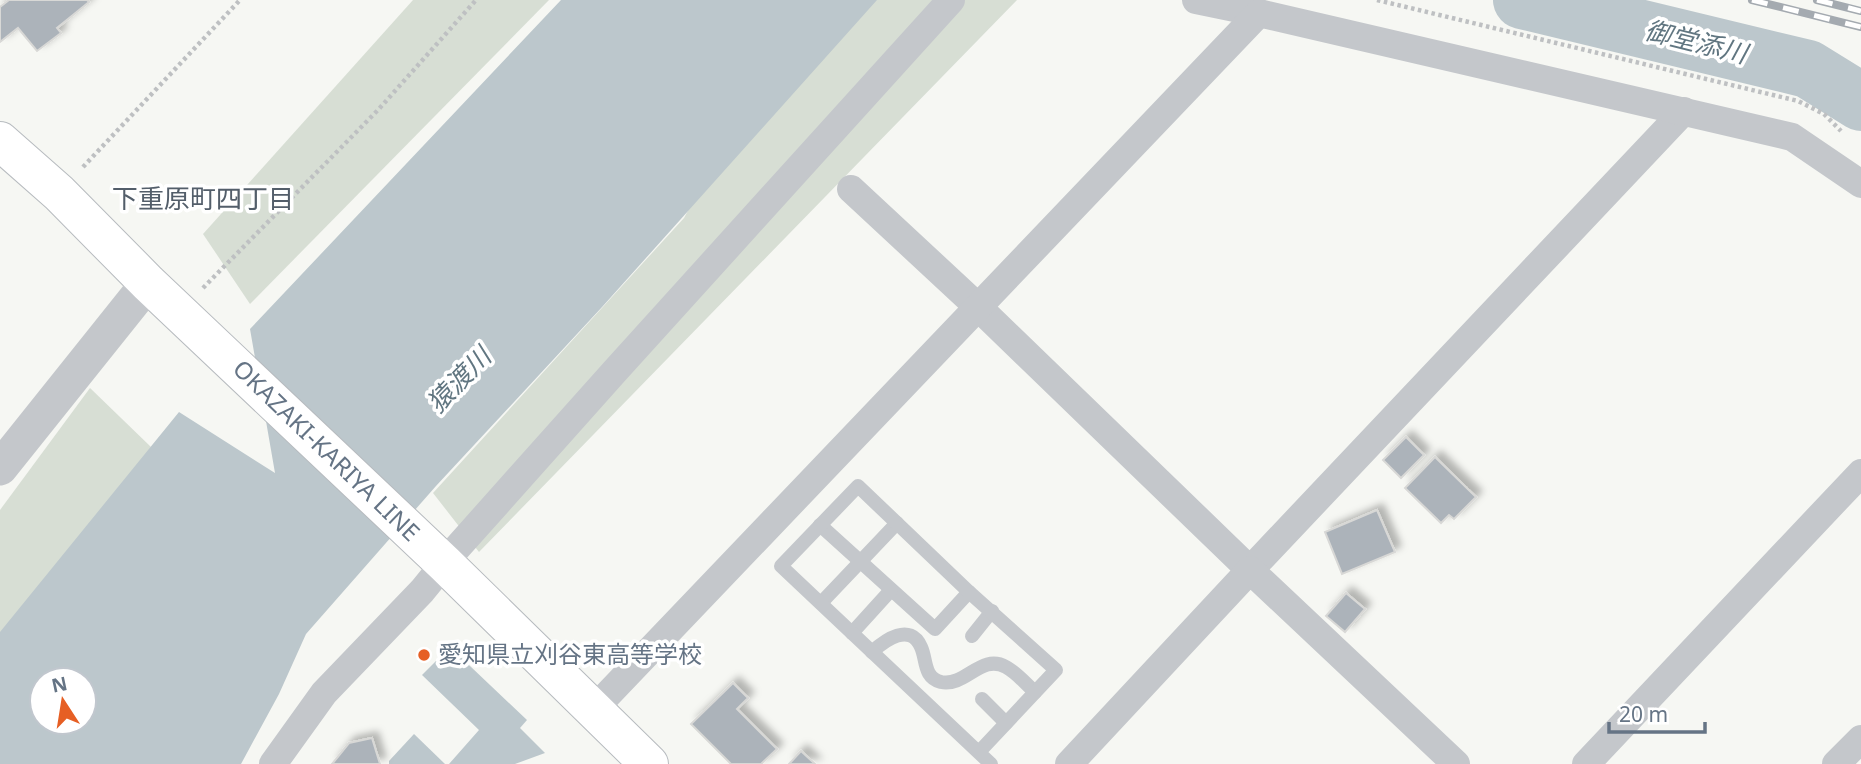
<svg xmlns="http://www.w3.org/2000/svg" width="1861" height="764" font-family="'Noto Sans','Noto Sans JP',sans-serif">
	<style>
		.green { fill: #d7ded4 }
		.water { fill: #bcc7cc; fill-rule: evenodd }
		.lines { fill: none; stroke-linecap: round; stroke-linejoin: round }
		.river { stroke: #bcc7cc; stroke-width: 58 }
		.building { fill: #acb3ba; stroke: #d8d8d6; stroke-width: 2; filter: url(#shadow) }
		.primary-casing { stroke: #b7bbbf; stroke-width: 40 }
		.path { stroke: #bec0c2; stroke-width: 4.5; stroke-dasharray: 3.5 3.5; stroke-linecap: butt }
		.service { stroke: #c4c7cb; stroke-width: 14 }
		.minor { stroke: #c4c7cb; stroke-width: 28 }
		.tertiary { stroke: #c4c7cb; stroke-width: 35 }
		.primary { stroke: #fff; stroke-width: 38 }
		.rail-casing { stroke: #a4aab0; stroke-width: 8 }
		.rail { stroke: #fff; stroke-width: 5; stroke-dasharray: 16; stroke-linecap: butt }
		.poi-dot { fill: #e65f24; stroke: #fff; stroke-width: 2.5 }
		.labels { text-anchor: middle; stroke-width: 7; stroke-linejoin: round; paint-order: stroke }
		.street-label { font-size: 24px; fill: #657485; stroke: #fff }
		.poi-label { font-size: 24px; fill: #657485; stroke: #fff; text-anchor: start }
		.water-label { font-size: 26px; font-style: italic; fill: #617681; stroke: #fff }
		.neighbourhood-label { font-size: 26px; fill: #535e6a; stroke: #fff }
	</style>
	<defs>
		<filter id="shadow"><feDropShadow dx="6" dy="-6" stdDeviation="3.5" flood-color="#0004"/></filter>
	</defs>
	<rect width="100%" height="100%" fill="#f6f7f3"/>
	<!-- green -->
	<g class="green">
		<polygon points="413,0 549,0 250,304 203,234"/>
		<polygon points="803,0 1017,0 479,552 433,493 684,218"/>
		<polygon points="90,388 151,447 0,663 0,510"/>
	</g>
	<!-- water -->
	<g class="water">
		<path d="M561 0H877L603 306 436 486 306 634 279 694 241 764H0V632L179 412 275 473 250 329ZM42 680H84V722H42Z"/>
		<polygon points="450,647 527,720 520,728 545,753 515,764 449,764 479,730 422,675"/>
		<polygon points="414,734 445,764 389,764 389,761"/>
	</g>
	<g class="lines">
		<!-- river -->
		<polyline class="river" points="1522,0 1808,69 1861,102"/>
	</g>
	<!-- building -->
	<g class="building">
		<polygon points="9,0 87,0 89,2 57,28 61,33 37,51 18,28 0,42 0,7"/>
		<polygon points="1406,437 1424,455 1401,478 1383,460"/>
		<polygon points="1435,457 1476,497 1454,519 1449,515 1441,523 1405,488"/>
		<polygon points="1377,510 1395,552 1342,574 1325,532"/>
		<polygon points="1346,593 1365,609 1345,632 1326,616"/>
		<polygon points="733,683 748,698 737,709 777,749 761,764 731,764 691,724"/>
		<polygon points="372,738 380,764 332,764 349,743"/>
		<polygon points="801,751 815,764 789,764"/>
	</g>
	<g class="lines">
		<defs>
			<polyline id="primary" points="0,141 59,193 148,283 445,564 649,764"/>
		</defs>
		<!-- primary casing -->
		<use href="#primary" class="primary-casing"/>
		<!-- path -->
		<g class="path">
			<polyline points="1377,0 1798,101 1824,114 1841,131"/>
			<polyline points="83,167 240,0"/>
			<polyline points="203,288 378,110 476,0"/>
		</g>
		<!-- service -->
		<g class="service">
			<polyline points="820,525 935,629 969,592"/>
			<polyline points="821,603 897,523"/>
			<polyline points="852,633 891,590"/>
			<polyline points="972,636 992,611"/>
			<path d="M872 652C885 640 910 622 921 647 927 660 923 677 941 682 966 687 981 653 1006 667 1017 673 1026 684 1035 692"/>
			<polyline points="982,699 1006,723"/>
			<polyline points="979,752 1056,670 969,592 858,486 781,566 991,764"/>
		</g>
		<!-- minor -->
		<g class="minor">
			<polyline points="1196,0 1259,13"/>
			<polyline points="851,189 978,307 1250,570 1684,111"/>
			<polyline points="593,710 1259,13 1792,137 1861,184"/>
			<polyline points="273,764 324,693 422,591 457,548 615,371 951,0"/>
			<polyline points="1069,764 1250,570 1456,764"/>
			<polyline points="1586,764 1861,473"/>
			<polyline points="1836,764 1861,739"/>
		</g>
		<!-- tertiary -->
		<polyline class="tertiary" points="0,468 148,283"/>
		<!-- primary -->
		<use href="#primary" class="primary"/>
		<defs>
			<g id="rail">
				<polyline points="1752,0 1861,27"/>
				<polyline points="1817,0 1861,11"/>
			</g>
		</defs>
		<!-- rail casing -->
		<use href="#rail" class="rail-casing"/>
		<!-- rail -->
		<use href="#rail" class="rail"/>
	</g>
	<!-- markers -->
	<circle class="poi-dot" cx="424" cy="655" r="7"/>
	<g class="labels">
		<!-- street labels -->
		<g class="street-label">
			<text transform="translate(326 451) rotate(44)" y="8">OKAZAKI-KARIYA LINE</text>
		</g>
		<!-- poi labels -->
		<g class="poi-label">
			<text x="438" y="663">愛知県立刈谷東高等学校</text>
		</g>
		<!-- water labels -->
		<g class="water-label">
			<text transform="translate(1696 42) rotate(14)" y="9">御堂添川</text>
			<text transform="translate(459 380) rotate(-46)" y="9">猿渡川</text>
		</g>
		<!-- neighbourhood labels -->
		<g class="neighbourhood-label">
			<text x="203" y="208">下重原町四丁目</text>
		</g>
	</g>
	<!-- north arrow -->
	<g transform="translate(63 701) rotate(348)"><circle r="33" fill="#ffffff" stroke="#c1c7ce" stroke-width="2"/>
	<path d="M0-5L12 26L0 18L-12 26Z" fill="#e65f24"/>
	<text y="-10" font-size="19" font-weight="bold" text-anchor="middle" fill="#657485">N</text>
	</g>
	<!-- scale -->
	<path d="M1609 722v10h96v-10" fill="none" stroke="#657485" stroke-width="3.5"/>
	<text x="1619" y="722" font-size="21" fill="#657485" stroke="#ffffff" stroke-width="5" paint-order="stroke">20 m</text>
</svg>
